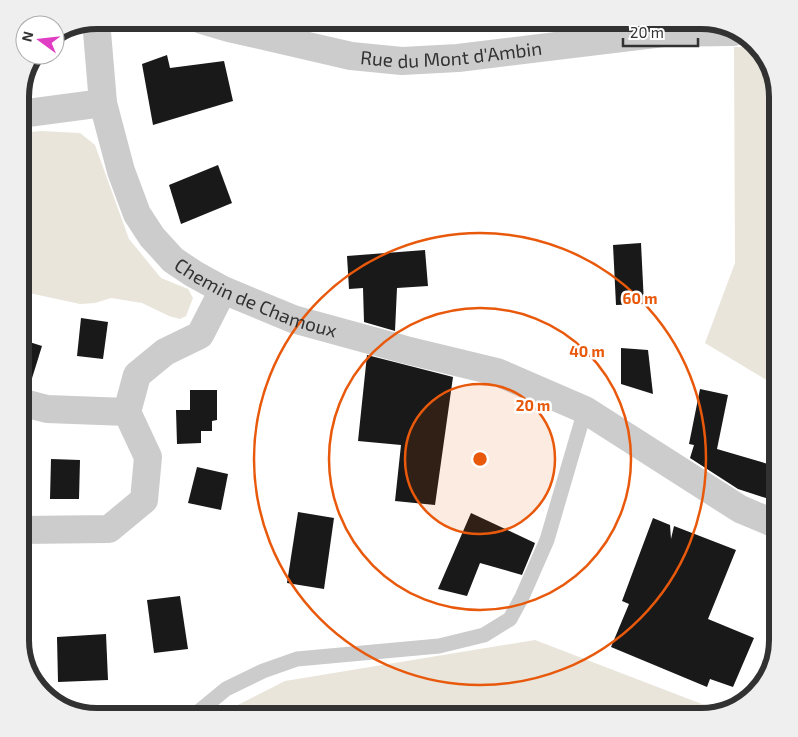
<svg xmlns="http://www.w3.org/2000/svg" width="798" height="737" font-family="'Exo 2',sans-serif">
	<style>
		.green { fill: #e9e5db }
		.building { fill: #191919 }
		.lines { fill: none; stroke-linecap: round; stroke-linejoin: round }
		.service { stroke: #ccc; stroke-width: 15 }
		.minor { stroke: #ccc; stroke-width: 28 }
		.ring { fill: none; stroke: #e8590c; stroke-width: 2.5 }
		.labels { text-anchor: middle; stroke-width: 5; stroke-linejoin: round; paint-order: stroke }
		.street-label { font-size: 19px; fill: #323232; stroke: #fff }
		.rim { fill: none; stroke: #323232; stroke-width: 6 }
		.centre { fill: #e8590c; stroke: #fff; stroke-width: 2.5 }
		.ring-label { font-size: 15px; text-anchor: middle; font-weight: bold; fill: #e8590c; stroke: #fff; stroke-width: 5; stroke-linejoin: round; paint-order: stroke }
	</style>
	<rect width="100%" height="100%" fill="#fff"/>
	<!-- green -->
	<g class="green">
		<polygon points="734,47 758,47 778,92 778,387 705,343 735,263"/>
		<polygon points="41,131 80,133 95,145 129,239 161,278 188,289 193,298 186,316 180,319 169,316 142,303 111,298 95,303 80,304 20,291 20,133"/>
		<polygon points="535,640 720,711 706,717 214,717 285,681"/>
	</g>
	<!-- building -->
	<g class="building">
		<polygon points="167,55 170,68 224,61 233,101 153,125 142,64"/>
		<polygon points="218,165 232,203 181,224 169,185"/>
		<polygon points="641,243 644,304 616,305 613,245"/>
		<polygon points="425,250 428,286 397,288 395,331 364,322 363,288 349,289 347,256"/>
		<polygon points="81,318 108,322 103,359 77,356"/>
		<polygon points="20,339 42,346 29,388 20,387"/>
		<polygon points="621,348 648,350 653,394 621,384"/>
		<polygon points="367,355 453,377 435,505 395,501 401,445 358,441"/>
		<polygon points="700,389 728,395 717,449 778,467 778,502 738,489 690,458 694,445 689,444"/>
		<polygon points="190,390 217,390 217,420 212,421 212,431 201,431 201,443 177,444 176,410 190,410"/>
		<polygon points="51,459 80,460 79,499 50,499"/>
		<polygon points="197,467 228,474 221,510 188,503"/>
		<polygon points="298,512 334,518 324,589 287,583"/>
		<polygon points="471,513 535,543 534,546 522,575 480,563 467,596 438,589"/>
		<polygon points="653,518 670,525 671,539 674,526 736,550 708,619 754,638 733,687 710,679 707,687 611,647 629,604 622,601"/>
		<polygon points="180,596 188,649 154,653 147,600"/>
		<polygon points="106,634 108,680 58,682 57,637"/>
	</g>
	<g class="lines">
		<!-- service -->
		<polyline class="service" points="192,717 226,689 263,671 297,659 439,646 484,635 510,619 522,597 547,540 585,410"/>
		<!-- minor -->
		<g class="minor">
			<path id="s1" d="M96 20 103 103 121 171 137 214 152 237 173 260 194 274 223 290 293 319 406 350 497 372 585 410 740 509 778 525"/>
			<path id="s2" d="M202 20 229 28 351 56 402 61 458 58 663 33 733 32"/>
			<polyline points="20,114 103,103"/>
			<polyline points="20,402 47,409 127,412"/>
			<polyline points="20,530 109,529 144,500 148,457 127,412 137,375 165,352 200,335 223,290"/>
		</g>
	</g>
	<!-- distance rings -->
	<circle cx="480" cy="459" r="75" fill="#e8590c" fill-opacity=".12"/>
	<g class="ring">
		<circle cx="480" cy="459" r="75"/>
		<circle cx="480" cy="459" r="151"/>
		<circle cx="480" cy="459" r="226"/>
	</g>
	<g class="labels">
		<!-- street labels -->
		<g class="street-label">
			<text dy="7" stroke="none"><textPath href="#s2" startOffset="254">Rue du Mont d'Ambin</textPath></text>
			<text dy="7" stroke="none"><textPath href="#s1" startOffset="350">Chemin de Chamoux</textPath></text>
		</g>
	</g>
	<!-- crop -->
	<path d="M0 0H798V737H0ZM97 29H701A68 68 0 0 1 769 97V640A68 68 0 0 1 701 708H97A68 68 0 0 1 29 640V97A68 68 0 0 1 97 29Z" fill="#efefef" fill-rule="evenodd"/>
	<path class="rim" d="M97 29H701A68 68 0 0 1 769 97V640A68 68 0 0 1 701 708H97A68 68 0 0 1 29 640V97A68 68 0 0 1 97 29Z"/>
	<circle cx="480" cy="459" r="8" class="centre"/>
	<g class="ring-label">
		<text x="640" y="304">60 m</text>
		<text x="587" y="357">40 m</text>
		<text x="533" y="411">20 m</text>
	</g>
	<!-- north arrow -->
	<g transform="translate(40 40) rotate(285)"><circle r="24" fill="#ffffff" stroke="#adadad"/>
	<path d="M0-4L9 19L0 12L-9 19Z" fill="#e03dc4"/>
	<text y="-8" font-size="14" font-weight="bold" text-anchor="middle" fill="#323232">N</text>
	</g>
	<!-- scale -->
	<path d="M623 38v8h75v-8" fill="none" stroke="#323232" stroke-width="2.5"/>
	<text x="630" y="38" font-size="15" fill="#323232" stroke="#ffffff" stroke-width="4" paint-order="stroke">20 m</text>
</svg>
